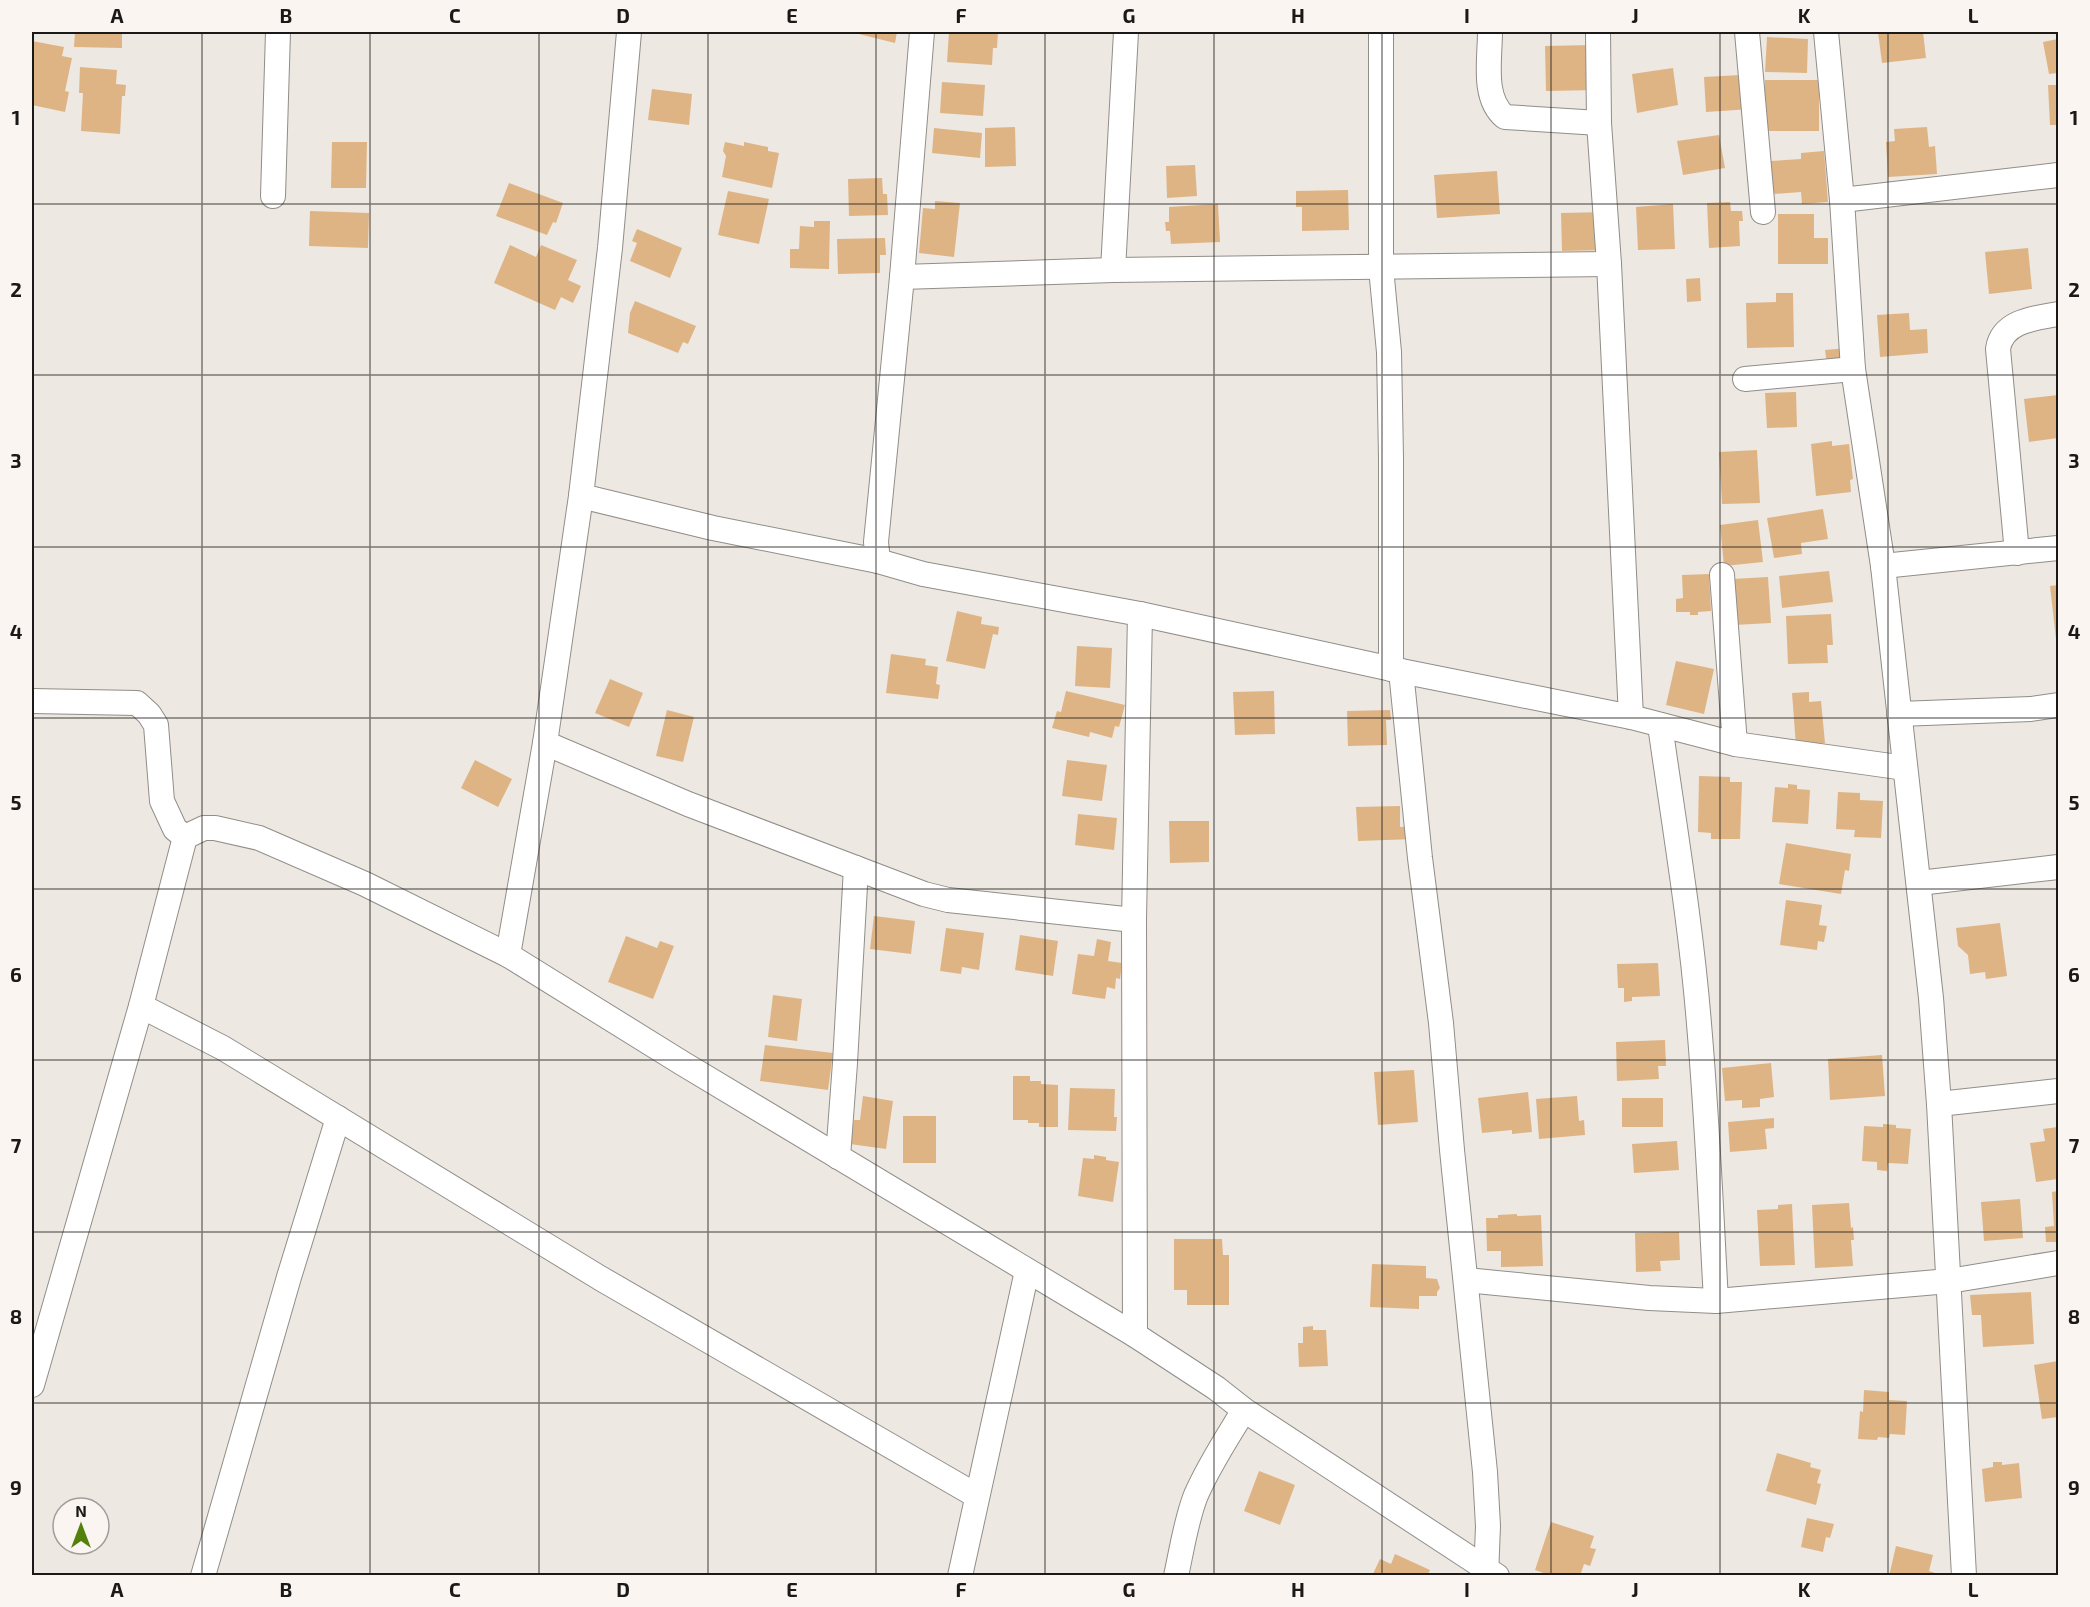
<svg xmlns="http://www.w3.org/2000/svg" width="2090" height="1607" font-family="'Exo 2',sans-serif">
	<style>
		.building { fill: #dfb485 }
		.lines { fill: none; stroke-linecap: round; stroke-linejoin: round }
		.street-casing { stroke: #918d88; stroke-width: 26 }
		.street { stroke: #fff; stroke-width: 24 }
		.grid { fill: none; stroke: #1b1917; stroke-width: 1.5; stroke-opacity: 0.55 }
		.neatline { fill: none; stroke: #1b1917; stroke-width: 2 }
		.grid-label { font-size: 20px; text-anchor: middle; font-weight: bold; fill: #1b1917 }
	</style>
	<rect width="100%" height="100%" fill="#ede8e2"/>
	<!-- building -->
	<g class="building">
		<polygon points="75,32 127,32 127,34 122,34 122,48 74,47"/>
		<polygon points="851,32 897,32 895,43"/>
		<polygon points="949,32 998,32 997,48 993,48 992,65 947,62"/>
		<polygon points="1878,32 1923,32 1926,58 1882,63"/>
		<polygon points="1767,37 1808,39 1807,73 1765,72"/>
		<polygon points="2058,39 2058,73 2049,74 2043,42"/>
		<polygon points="32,41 64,47 62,56 72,58 65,91 69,92 65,112 32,105"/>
		<polygon points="1593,45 1597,90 1546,91 1545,46"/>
		<polygon points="80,67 117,70 116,84 126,85 125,96 122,96 120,134 81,131 83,93 79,93"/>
		<polygon points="1673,68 1678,105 1637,113 1632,74"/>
		<polygon points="1740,75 1751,109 1706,112 1704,77"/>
		<rect x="1765" y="80" width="54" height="51"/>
		<polygon points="942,82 985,85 983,116 940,113"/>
		<polygon points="2048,85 2058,85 2058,125 2050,125"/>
		<polygon points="652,89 692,94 689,125 648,120"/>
		<polygon points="1015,127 1016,166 985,167 985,128"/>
		<polygon points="1927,127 1929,147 1935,146 1937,174 1888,177 1886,142 1895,141 1894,129"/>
		<polygon points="934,128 982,133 980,158 932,153"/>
		<polygon points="1719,135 1725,168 1683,175 1677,141"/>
		<polygon points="332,142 367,142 366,188 331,188"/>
		<polygon points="725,142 744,146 744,142 768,147 768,151 779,153 772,188 722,177 726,156 723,151"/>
		<polygon points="1824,151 1828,202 1802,204 1801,192 1773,194 1771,161 1801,159 1801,153"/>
		<polygon points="1195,165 1197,196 1167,198 1166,166"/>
		<polygon points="1497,171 1500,214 1437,218 1434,175"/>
		<polygon points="882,178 883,194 887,194 888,215 849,216 848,179"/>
		<polygon points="509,183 563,203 556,223 553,222 547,235 496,216"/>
		<polygon points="1348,190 1349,230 1302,231 1302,207 1296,207 1296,191"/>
		<polygon points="728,191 769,199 759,244 718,235"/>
		<polygon points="935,201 960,203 954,257 919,253 923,208 935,209"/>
		<polygon points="1730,202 1731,211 1742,211 1743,221 1739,221 1740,246 1709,248 1707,203"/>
		<polygon points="1218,204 1220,242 1171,244 1170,231 1166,231 1165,222 1169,222 1169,207"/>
		<polygon points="1673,204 1675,249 1638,250 1636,207"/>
		<polygon points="310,211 369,213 368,248 309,246"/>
		<polygon points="1605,212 1606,250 1562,251 1561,213"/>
		<polygon points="1778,214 1814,214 1814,238 1828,238 1828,264 1778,264"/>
		<polygon points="814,221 830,221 829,269 790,268 790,249 799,249 800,226 814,227"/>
		<polygon points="637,229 682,248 670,278 630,261 637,243 632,241"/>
		<polygon points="885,238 886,255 880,255 880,273 838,274 837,239"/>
		<polygon points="510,245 536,257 541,245 577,260 568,280 581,286 573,303 561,297 555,310 494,283"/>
		<polygon points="2028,248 2032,289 1989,294 1985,252"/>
		<polygon points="1700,278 1701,301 1687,302 1686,279"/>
		<polygon points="1776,293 1793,293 1794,347 1747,348 1746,303 1776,302"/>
		<polygon points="635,301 696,326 688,344 683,342 678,353 628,333 630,313"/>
		<polygon points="1909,313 1910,330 1927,329 1928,353 1880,357 1877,315"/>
		<polygon points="1847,348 1849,363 1827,365 1825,350"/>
		<polygon points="1796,392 1797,427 1767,428 1765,393"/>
		<polygon points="2058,395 2058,438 2029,442 2024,399"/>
		<polygon points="1832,441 1832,446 1849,444 1853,479 1850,480 1851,492 1816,496 1811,444"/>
		<polygon points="1757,450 1760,503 1722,504 1719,452"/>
		<polygon points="1823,509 1828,539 1801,543 1802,554 1774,558 1767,518"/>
		<polygon points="1758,520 1763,562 1724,566 1720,525"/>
		<polygon points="1829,571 1833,602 1782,608 1779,576"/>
		<polygon points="1709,574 1711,611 1698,612 1698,615 1690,615 1690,612 1676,612 1676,599 1683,598 1682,575"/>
		<polygon points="1768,577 1771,623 1734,625 1732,579"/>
		<polygon points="2058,585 2058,639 2056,639 2050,586"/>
		<polygon points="957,611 982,617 981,624 999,627 998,635 993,634 985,669 946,661"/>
		<polygon points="1831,614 1833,645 1827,645 1828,663 1788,664 1786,616"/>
		<polygon points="1077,646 1112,648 1110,688 1075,686"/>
		<polygon points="891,654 926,659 925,665 938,667 936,684 940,685 938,699 886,693"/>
		<polygon points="1676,661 1714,669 1704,714 1666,705"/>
		<polygon points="610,679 643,693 629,727 595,713"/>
		<polygon points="1066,691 1125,705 1119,727 1115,726 1112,738 1090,732 1089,737 1052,728 1057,711 1061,712"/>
		<polygon points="1274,691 1275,734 1235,735 1233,692"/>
		<polygon points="1809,692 1809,702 1821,701 1825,743 1796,746 1792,693"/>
		<polygon points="667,710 694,717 683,762 656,756"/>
		<polygon points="1390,710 1391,720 1386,720 1387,745 1348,746 1347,711"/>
		<polygon points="475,760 512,779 498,807 461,788"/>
		<polygon points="1067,760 1107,765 1102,801 1062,796"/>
		<polygon points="1699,776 1730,777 1730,782 1742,782 1740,839 1711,839 1711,833 1698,832"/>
		<polygon points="1788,784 1797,785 1797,789 1810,790 1808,824 1772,822 1775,787 1788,788"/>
		<polygon points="1838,792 1860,793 1860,800 1883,801 1881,838 1854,837 1855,830 1836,829"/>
		<polygon points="1400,806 1400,827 1414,826 1415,839 1358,841 1356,807"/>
		<polygon points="1078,814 1117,818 1114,850 1075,845"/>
		<polygon points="1169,821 1209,821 1209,862 1170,863"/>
		<polygon points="1786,843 1851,854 1849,871 1845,870 1841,894 1779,884"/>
		<polygon points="1786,900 1822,905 1819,925 1827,926 1824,942 1818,941 1817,950 1780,945"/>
		<polygon points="874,916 915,921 911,954 870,949"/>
		<polygon points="2000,923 2007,976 1986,979 1985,972 1970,974 1968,955 1958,946 1956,928"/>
		<polygon points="946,928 984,933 979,970 962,967 961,974 940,971"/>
		<polygon points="1020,935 1058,941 1053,976 1015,970"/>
		<polygon points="626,936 657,948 660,941 674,946 653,999 608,982"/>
		<polygon points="1097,939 1111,942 1108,961 1122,963 1120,979 1116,978 1115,989 1107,987 1105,999 1072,994 1078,954 1094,956"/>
		<polygon points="1658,963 1660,996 1632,997 1632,1001 1624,1002 1624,988 1618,988 1617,964"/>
		<polygon points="773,995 802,999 797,1041 768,1037"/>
		<polygon points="1665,1040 1666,1066 1658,1066 1659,1079 1617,1081 1616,1042"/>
		<polygon points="765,1045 833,1053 828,1090 760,1081"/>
		<polygon points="1882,1055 1885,1096 1830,1100 1828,1059"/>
		<polygon points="1771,1063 1774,1097 1760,1099 1760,1107 1742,1108 1742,1100 1725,1101 1722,1068"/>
		<polygon points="1414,1070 1418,1122 1378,1125 1374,1072"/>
		<polygon points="1013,1076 1030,1076 1030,1081 1041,1081 1041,1084 1058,1085 1058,1127 1039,1127 1039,1123 1028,1123 1028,1120 1013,1120"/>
		<polygon points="1070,1088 1115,1089 1114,1117 1117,1117 1116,1131 1068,1130"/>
		<polygon points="1528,1092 1532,1132 1512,1134 1512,1130 1482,1133 1478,1098"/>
		<polygon points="863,1096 893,1101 886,1149 850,1144 854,1120 860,1120"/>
		<polygon points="1577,1096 1579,1121 1584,1120 1585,1135 1539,1139 1536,1099"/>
		<rect x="1622" y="1098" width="41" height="29"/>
		<rect x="903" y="1116" width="33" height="47"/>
		<polygon points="1774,1118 1774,1128 1765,1129 1767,1149 1730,1152 1728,1122"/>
		<polygon points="1883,1124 1896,1125 1896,1128 1911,1129 1908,1164 1888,1163 1887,1171 1877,1170 1877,1162 1862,1161 1864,1126 1883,1127"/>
		<polygon points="2058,1127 2058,1179 2036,1182 2030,1143 2045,1141 2043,1129"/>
		<polygon points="1677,1141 1679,1170 1634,1173 1632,1144"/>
		<polygon points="1094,1155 1106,1157 1106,1160 1119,1162 1113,1202 1078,1196 1083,1158 1094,1159"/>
		<polygon points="2058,1191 2058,1242 2046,1242 2045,1227 2054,1226 2052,1192"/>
		<polygon points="2020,1199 2023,1238 1984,1241 1981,1202"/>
		<polygon points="1849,1203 1851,1228 1853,1227 1854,1240 1851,1240 1853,1266 1815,1268 1812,1205"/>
		<polygon points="1792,1204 1795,1265 1760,1266 1757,1210 1778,1209 1778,1205"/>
		<polygon points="1517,1214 1517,1216 1541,1215 1543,1266 1501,1267 1501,1251 1487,1251 1486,1218 1498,1218 1498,1215"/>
		<polygon points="1679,1232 1680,1260 1660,1261 1661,1271 1636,1272 1635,1233"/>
		<polygon points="1174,1239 1222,1239 1223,1255 1229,1255 1229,1305 1187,1305 1187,1290 1174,1290"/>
		<polygon points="1372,1264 1426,1266 1426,1278 1437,1279 1440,1288 1437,1292 1437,1296 1419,1296 1419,1309 1370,1307"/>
		<polygon points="2031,1292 2034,1344 1983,1347 1981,1315 1972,1315 1970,1295"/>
		<polygon points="1313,1326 1313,1330 1326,1330 1328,1366 1299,1367 1298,1343 1303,1343 1303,1327"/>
		<polygon points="2058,1361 2058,1417 2042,1419 2034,1365"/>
		<polygon points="1864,1390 1889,1392 1889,1400 1907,1401 1905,1435 1890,1434 1889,1438 1878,1437 1877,1440 1858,1439 1860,1411 1863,1412"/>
		<polygon points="1777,1453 1811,1463 1810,1467 1821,1470 1817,1483 1821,1484 1816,1505 1766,1491"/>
		<polygon points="1993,1462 2002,1462 2002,1465 2019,1463 2022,1498 1985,1502 1982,1469 1993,1467"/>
		<polygon points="1259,1471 1295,1485 1280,1525 1244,1511"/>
		<polygon points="1807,1518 1834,1524 1830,1538 1826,1537 1823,1552 1801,1547"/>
		<polygon points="1551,1522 1594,1536 1590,1548 1596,1549 1590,1566 1584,1564 1580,1576 1552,1576 1535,1570"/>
		<polygon points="1896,1546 1933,1555 1929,1571 1935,1573 1934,1576 1889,1576"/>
		<polygon points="1395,1554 1430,1570 1427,1576 1372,1576 1380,1559 1391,1564"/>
	</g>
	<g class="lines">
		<defs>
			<g id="street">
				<polyline points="922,32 902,277 876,542 878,561 923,574 1140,614 1401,671 1631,717 1735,744 1905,768"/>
				<polyline points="1381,32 1381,268 1389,352 1391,458 1391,669"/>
				<path d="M1490 32C1490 59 1482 98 1505 117L1599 123"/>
				<polyline points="1598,32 1599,123 1609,264 1631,717"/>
				<polyline points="1747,32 1763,212"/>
				<polyline points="1826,32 1842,200 1853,369 1883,566 1931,998 1939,1104 1964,1576"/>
				<polyline points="273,196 278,32"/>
				<polyline points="1842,200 2058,175"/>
				<polyline points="1113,270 1126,32"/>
				<polyline points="902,277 1113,270 1609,264"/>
				<polyline points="1745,379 1853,369"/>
				<polyline points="581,496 713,528 878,561"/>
				<path d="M2017 553 1998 349C2002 321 2035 318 2058 314"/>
				<polyline points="1883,566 2058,548"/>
				<polyline points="1722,575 1735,744"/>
				<polyline points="1401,671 1420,858 1441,1023 1452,1150 1485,1472 1488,1526 1486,1576"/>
				<polyline points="32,701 137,703 149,714 156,725 162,801 175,829 185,837 141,1006 32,1385"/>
				<polyline points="1899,714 2031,709 2058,705"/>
				<path d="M1660 725C1674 824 1691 924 1699 1024 1707 1116 1711 1209 1716 1301"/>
				<polyline points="545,743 688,804 924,894 948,900 1134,920"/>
				<polyline points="185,837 204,828 215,828 259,838 365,884 508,955 682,1063 1135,1335 1216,1388 1244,1410 1497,1576"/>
				<polyline points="1919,883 2058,867"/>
				<polyline points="508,955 545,743 581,496 610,248 629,32"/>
				<polyline points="141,1006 223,1048 600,1278 977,1496"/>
				<polyline points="1939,1104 2058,1091"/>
				<polyline points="838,1157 845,1063 856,868"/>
				<polyline points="1466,1280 1649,1298 1716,1301 1949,1281 2058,1263"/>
				<polyline points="1135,1335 1134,920 1140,614"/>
				<polyline points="203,1576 289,1277 338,1118"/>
				<polyline points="960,1576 1027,1271"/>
				<path d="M1176 1576C1182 1549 1186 1520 1196 1495 1209 1465 1227 1438 1244 1410"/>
			</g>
		</defs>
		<!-- street casing -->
		<use href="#street" class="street-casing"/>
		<!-- street -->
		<use href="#street" class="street"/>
	</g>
	<!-- grid -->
	<path class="grid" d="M202 32V1576M370 32V1576M539 32V1576M708 32V1576M876 32V1576M1045 32V1576M1214 32V1576M1382 32V1576M1551 32V1576M1720 32V1576M1888 32V1576M32 204H2058M32 375H2058M32 547H2058M32 718H2058M32 889H2058M32 1060H2058M32 1232H2058M32 1403H2058"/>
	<!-- border -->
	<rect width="2090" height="1607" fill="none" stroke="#faf5f0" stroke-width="66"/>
	<!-- north arrow -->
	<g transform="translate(81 1526)"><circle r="28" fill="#faf5f0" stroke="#a19d99" stroke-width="1.5"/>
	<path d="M0-4.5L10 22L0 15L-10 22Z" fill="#54810b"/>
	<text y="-9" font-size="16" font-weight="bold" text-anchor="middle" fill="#1b1917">N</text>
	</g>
	<rect x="33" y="33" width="2024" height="1541" class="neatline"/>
	<g class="grid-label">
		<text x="117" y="23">A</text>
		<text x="286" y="23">B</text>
		<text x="455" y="23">C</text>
		<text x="623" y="23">D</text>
		<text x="792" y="23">E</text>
		<text x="961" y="23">F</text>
		<text x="1129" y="23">G</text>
		<text x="1298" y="23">H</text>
		<text x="1467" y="23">I</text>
		<text x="1635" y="23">J</text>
		<text x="1804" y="23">K</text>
		<text x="1973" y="23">L</text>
		<text x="16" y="125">1</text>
		<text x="2074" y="125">1</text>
		<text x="16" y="297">2</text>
		<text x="2074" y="297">2</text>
		<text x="16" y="468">3</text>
		<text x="2074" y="468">3</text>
		<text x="16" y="639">4</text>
		<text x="2074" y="639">4</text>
		<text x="16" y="810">5</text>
		<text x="2074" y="810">5</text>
		<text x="16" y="982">6</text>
		<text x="2074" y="982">6</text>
		<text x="16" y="1153">7</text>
		<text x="2074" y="1153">7</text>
		<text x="16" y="1324">8</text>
		<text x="2074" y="1324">8</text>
		<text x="16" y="1495">9</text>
		<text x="2074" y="1495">9</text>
		<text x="117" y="1597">A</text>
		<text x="286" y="1597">B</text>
		<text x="455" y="1597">C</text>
		<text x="623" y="1597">D</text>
		<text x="792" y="1597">E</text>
		<text x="961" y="1597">F</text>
		<text x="1129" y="1597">G</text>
		<text x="1298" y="1597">H</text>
		<text x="1467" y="1597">I</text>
		<text x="1635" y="1597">J</text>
		<text x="1804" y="1597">K</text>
		<text x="1973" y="1597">L</text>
	</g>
</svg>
